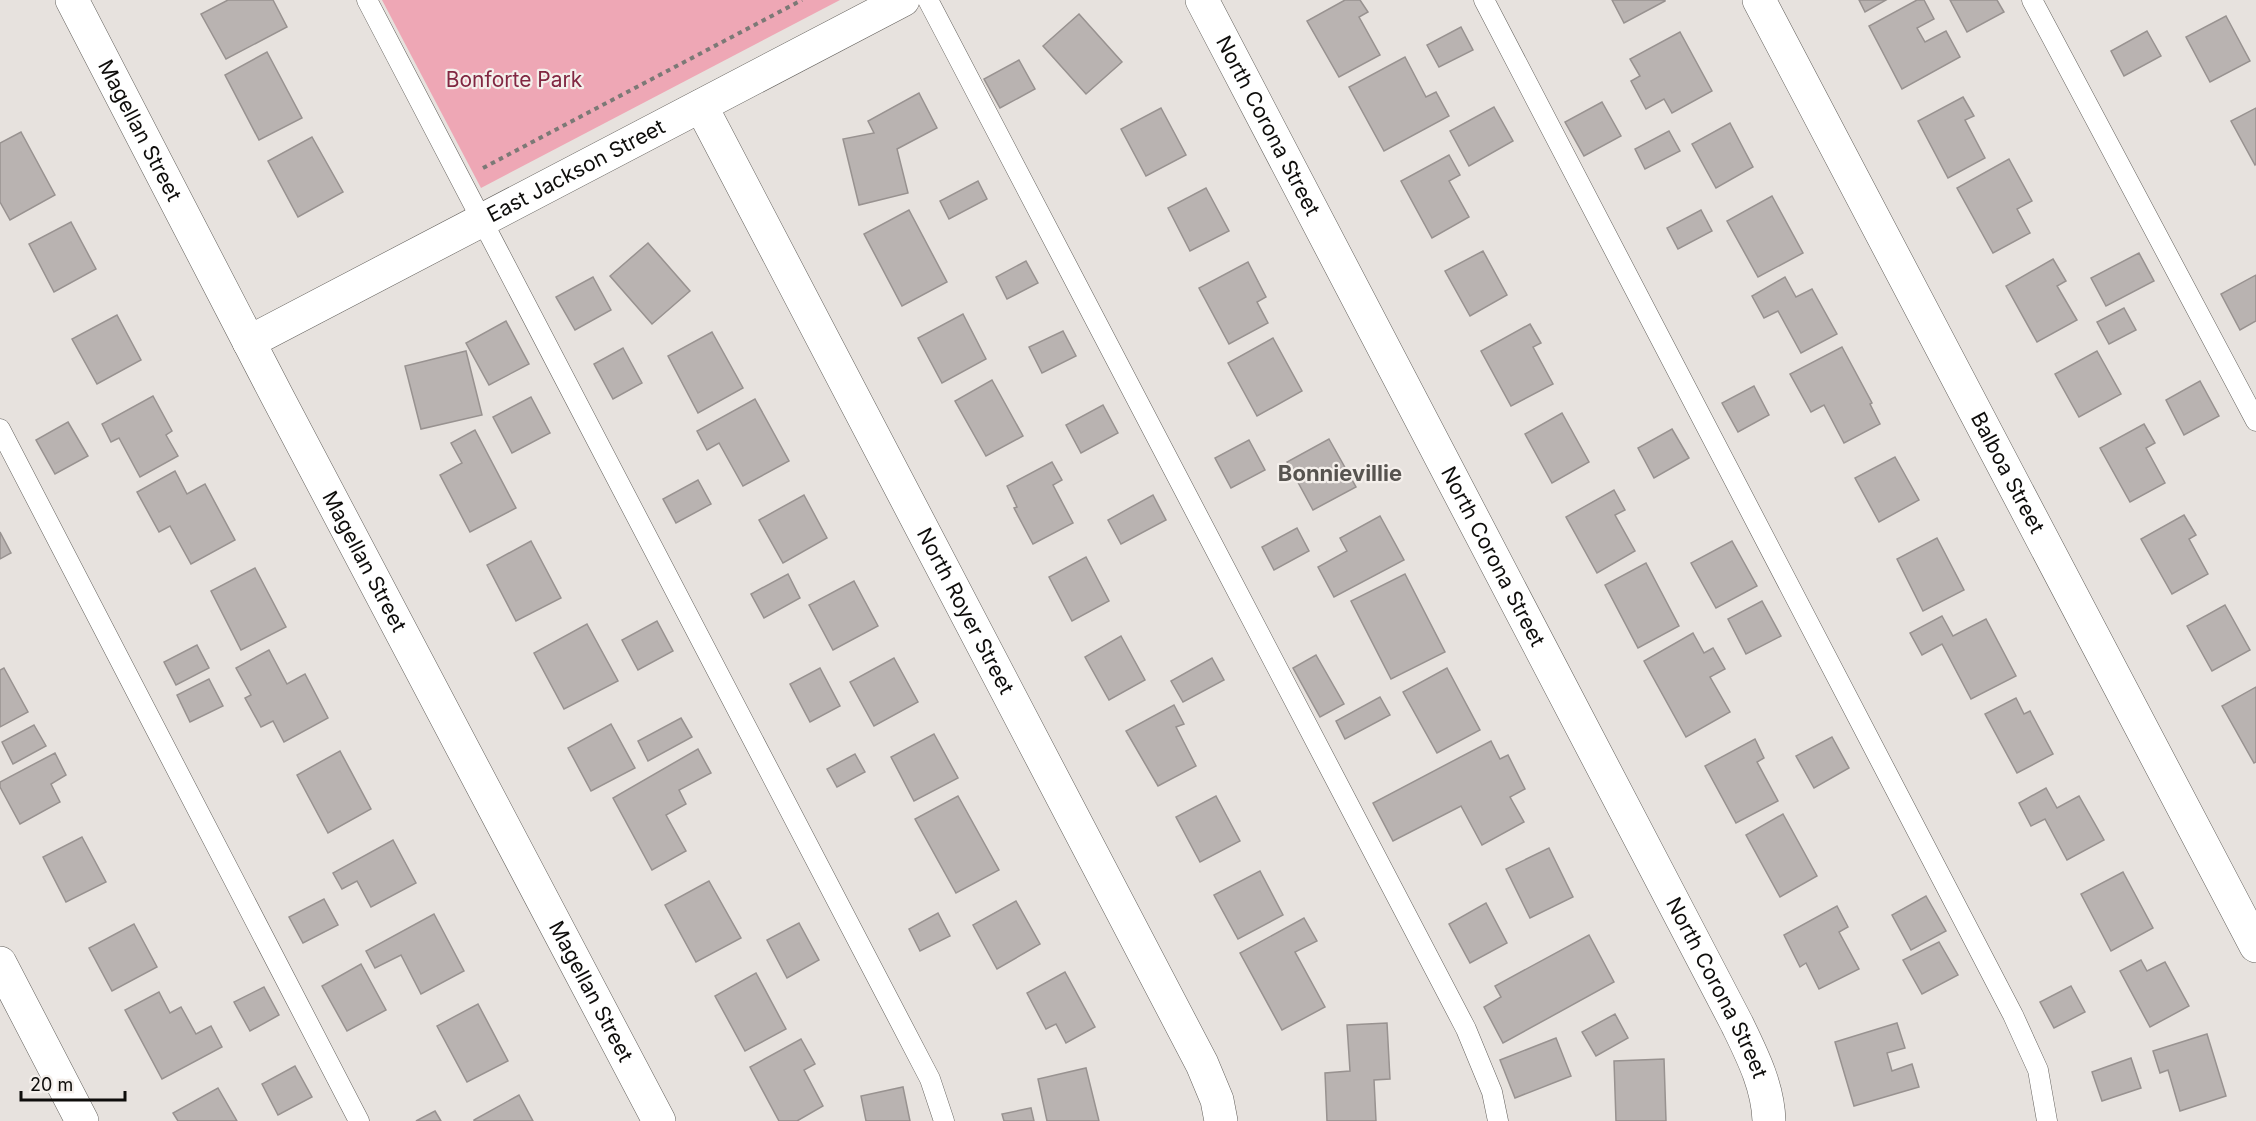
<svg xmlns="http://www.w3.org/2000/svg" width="2256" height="1121" font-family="Inter,sans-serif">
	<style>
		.green { fill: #eea7b5 }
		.building { fill: #b9b3b1; stroke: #989290; stroke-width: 1.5 }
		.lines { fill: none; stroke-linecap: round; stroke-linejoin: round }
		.lane-casing { stroke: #63605c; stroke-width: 21 }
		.street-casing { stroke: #63605c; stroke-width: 34 }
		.path { stroke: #7c7976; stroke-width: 4; stroke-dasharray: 4.5 4.5; stroke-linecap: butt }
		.lane { stroke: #fff; stroke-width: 20 }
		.street { stroke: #fff; stroke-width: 33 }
		.labels { text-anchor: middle; stroke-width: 4.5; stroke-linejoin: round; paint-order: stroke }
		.park-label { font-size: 21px; fill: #812742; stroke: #f4efeb }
		.street-label { font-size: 21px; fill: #0e0d0b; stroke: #f4efeb }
		.neighbourhood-label { font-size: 22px; font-weight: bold; fill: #575450; stroke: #f4efeb }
	</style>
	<rect width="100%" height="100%" fill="#e7e2de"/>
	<!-- green -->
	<polygon class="green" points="382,0 840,0 481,188"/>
	<!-- building -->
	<g class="building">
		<polygon points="228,0 273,0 287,27 226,59 201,14"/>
		<polygon points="1345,0 1360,0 1368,12 1359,17 1380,55 1339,77 1307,21"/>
		<polygon points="1612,0 1665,0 1665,1 1624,23"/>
		<polygon points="1859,0 1886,0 1865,12"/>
		<polygon points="1917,0 1924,0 1934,19 1917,28 1925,42 1946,31 1960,57 1902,89 1869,26"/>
		<polygon points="1950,0 1997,0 2004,12 1967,32"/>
		<polygon points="1079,14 1122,62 1086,94 1043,46"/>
		<polygon points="2226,16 2250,61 2210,82 2186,37"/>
		<polygon points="1461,27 1473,50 1439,67 1427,45"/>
		<polygon points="2147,31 2161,56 2124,76 2111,51"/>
		<polygon points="1680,32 1712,91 1672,113 1664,99 1646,109 1631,81 1640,76 1630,59"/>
		<polygon points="267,52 302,118 259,140 225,75"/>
		<polygon points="1405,57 1426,97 1436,92 1449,116 1384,151 1349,87"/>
		<polygon points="1019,60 1035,89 1000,108 984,79"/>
		<polygon points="919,93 937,128 897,149 908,193 859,205 843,139 874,133 868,121"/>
		<polygon points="1963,97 1974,116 1965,120 1985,158 1948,178 1918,121"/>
		<polygon points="1602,102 1621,136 1584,156 1565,122"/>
		<polygon points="1494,107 1513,141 1469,166 1450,131"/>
		<polygon points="1161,108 1186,155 1146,176 1121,129"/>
		<polygon points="2256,108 2256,164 2255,165 2231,121"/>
		<polygon points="1730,123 1753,167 1716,188 1692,144"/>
		<polygon points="1669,131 1680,151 1645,169 1635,149"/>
		<polygon points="21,132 55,195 10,220 0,202 0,143"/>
		<polygon points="312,137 343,192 298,217 268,161"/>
		<polygon points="1449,155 1460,175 1449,181 1469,217 1432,238 1401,181"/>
		<polygon points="2009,159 2032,201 2017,209 2030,233 1993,253 1957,188"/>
		<polygon points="978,181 987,199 949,219 940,201"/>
		<polygon points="1206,188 1229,231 1190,251 1168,208"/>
		<polygon points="1772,196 1803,253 1758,277 1727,221"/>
		<polygon points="909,210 947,282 902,306 864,234"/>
		<polygon points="1701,210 1712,231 1678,249 1667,228"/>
		<polygon points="71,222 96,269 54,292 29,244"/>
		<polygon points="648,243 690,291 652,324 610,276"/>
		<polygon points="1483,251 1507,295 1470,316 1445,271"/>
		<polygon points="2139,253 2154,281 2106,306 2091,278"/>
		<polygon points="2053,259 2066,281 2057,286 2077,320 2037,342 2006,286"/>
		<polygon points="1026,261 1038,283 1007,299 996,277"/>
		<polygon points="1248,262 1266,297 1257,302 1268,323 1229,344 1199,288"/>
		<polygon points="2256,275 2256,321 2240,330 2221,294"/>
		<polygon points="593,277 611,310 575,330 556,297"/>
		<polygon points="1785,277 1796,297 1812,289 1837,334 1801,353 1778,311 1764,318 1752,296"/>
		<polygon points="2124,308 2136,330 2109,344 2097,322"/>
		<polygon points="963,314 986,359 942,383 918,338"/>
		<polygon points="117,315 141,360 97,384 72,339"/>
		<polygon points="506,321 529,364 489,385 466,343"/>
		<polygon points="1530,324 1541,343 1533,347 1553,384 1511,406 1481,351"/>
		<polygon points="1063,331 1076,356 1042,373 1029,347"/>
		<polygon points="712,332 743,388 698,413 668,356"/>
		<polygon points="1273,338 1302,391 1257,416 1228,363"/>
		<polygon points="1842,347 1872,403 1870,404 1880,424 1844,443 1824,405 1811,412 1790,374"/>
		<polygon points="623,348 642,383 613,399 594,364"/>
		<polygon points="466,351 482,415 421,429 405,366"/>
		<polygon points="2097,351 2121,394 2079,417 2055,374"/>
		<polygon points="992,380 1023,436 986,456 955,401"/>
		<polygon points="2200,381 2219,416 2184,435 2166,400"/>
		<polygon points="1754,386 1769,415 1738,432 1722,403"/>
		<polygon points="153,396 172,431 166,435 178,456 140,477 119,438 111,442 102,424"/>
		<polygon points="531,397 550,433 512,453 493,417"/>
		<polygon points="755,399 789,461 743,486 719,443 707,450 697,431"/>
		<polygon points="1103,405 1118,433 1081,453 1066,425"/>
		<polygon points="1562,413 1589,462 1552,483 1525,434"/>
		<polygon points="68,422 88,456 55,474 36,440"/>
		<polygon points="2144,424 2155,443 2146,448 2165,483 2130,502 2100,448"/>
		<polygon points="1672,429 1689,458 1654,478 1638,448"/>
		<polygon points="475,430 516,508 470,532 440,475 462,463 451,443"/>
		<polygon points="1329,439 1356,487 1313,510 1287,462"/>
		<polygon points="1249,440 1265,470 1231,488 1215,458"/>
		<polygon points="1895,457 1919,500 1879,522 1855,478"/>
		<polygon points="1052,462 1062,480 1053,485 1073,523 1033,544 1014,508 1017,507 1007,486"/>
		<polygon points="175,471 187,494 205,484 235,540 191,564 170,526 159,532 137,492"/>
		<polygon points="698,480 711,504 676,523 663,499"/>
		<polygon points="1614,490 1625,510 1615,515 1635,551 1597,573 1566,517"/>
		<polygon points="804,495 827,538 783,563 759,520"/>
		<polygon points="1153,495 1166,520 1121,544 1108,520"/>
		<polygon points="2184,515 2196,535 2189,539 2208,574 2172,594 2141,539"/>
		<polygon points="1380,516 1404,560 1334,597 1318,567 1347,551 1340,538"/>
		<polygon points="1297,528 1309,551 1274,570 1262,547"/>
		<polygon points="0,532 11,553 0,559"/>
		<polygon points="1937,538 1964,590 1923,611 1897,559"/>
		<polygon points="531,541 561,598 516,621 487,565"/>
		<polygon points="1732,541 1757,586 1716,608 1691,563"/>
		<polygon points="1086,557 1109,601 1072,621 1049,577"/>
		<polygon points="1646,563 1679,626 1638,648 1605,585"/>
		<polygon points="255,568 286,627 241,650 211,591"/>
		<polygon points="788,574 800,598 764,618 751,594"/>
		<polygon points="1405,574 1445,652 1391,679 1351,601"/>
		<polygon points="854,581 878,626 833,650 809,605"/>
		<polygon points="1762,601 1781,636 1746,654 1728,619"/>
		<polygon points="2225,605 2250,650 2212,671 2187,626"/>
		<polygon points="1942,616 1953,636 1986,619 2016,676 1971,699 1942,644 1922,655 1910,633"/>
		<polygon points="657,621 673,651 638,670 622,640"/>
		<polygon points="587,624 618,681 564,709 534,653"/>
		<polygon points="1693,633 1704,653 1713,648 1725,669 1710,677 1730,712 1686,737 1644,661"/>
		<polygon points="1121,636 1145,680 1109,700 1085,657"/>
		<polygon points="197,645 209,668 176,685 164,662"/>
		<polygon points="269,650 287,684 305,674 328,718 284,742 273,721 261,727 245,698 251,695 236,668"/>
		<polygon points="1316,655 1344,704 1320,717 1293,668"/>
		<polygon points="894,658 918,702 874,726 850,682"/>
		<polygon points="1212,658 1224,680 1183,702 1171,681"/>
		<polygon points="4,668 28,712 0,727 0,670"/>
		<polygon points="820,668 840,706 810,722 790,684"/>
		<polygon points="1447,668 1480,730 1437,753 1403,692"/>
		<polygon points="209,679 223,706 190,722 177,695"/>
		<polygon points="2256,687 2256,762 2254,763 2222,706"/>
		<polygon points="1380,697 1390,715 1345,739 1336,721"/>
		<polygon points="2016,698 2024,714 2030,711 2053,754 2017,773 1985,714"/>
		<polygon points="1174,705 1184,724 1176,727 1196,766 1158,786 1126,731"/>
		<polygon points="681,718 692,737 648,761 638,741"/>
		<polygon points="611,724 635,768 591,791 568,748"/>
		<polygon points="34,725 46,746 13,764 2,742"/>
		<polygon points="934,734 958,778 914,801 891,757"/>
		<polygon points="1832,737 1849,768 1814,788 1796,756"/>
		<polygon points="1755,739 1764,758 1757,762 1778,801 1736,823 1705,766"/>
		<polygon points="1491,741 1500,759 1508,755 1525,789 1510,797 1524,822 1482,845 1461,806 1393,841 1373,803"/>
		<polygon points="698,749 711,773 679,790 686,804 666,815 686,851 652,870 613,798"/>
		<polygon points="340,751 371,809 328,833 297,775"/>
		<polygon points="55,753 66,775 51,784 60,802 20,824 0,787 0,782"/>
		<polygon points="855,754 865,772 837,787 827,769"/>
		<polygon points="2046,788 2057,808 2079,796 2104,840 2067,860 2045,819 2031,826 2019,803"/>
		<polygon points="958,796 999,870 956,893 915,819"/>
		<polygon points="1216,796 1240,841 1200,862 1176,817"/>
		<polygon points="1783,814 1817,876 1780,897 1746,835"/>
		<polygon points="82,837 106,882 66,902 43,857"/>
		<polygon points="393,840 416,883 371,907 357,881 342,889 333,873"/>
		<polygon points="1549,848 1573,897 1530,918 1506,869"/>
		<polygon points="1260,871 1283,915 1238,939 1214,895"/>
		<polygon points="2123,872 2153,928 2111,951 2081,894"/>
		<polygon points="709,881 741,938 696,962 665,905"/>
		<polygon points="1926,896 1946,931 1911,950 1892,915"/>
		<polygon points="324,899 338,925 303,943 289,917"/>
		<polygon points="1016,901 1040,944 997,969 973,925"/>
		<polygon points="1486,903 1507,943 1470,963 1449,924"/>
		<polygon points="1837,906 1848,927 1839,932 1859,969 1819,989 1806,963 1800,967 1784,935"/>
		<polygon points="938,913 950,936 920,951 909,929"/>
		<polygon points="434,914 464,971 421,994 401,955 375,968 366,951"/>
		<polygon points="1304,918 1317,941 1295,952 1325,1007 1282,1030 1240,953"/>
		<polygon points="799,923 819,960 787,978 767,940"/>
		<polygon points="134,924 157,967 112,991 89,948"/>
		<polygon points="1589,935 1614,982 1503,1043 1484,1007 1501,997 1495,986"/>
		<polygon points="1939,942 1958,975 1922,994 1903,960"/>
		<polygon points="2141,960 2147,971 2165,962 2189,1006 2150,1027 2120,971"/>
		<polygon points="361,964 386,1010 347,1031 322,986"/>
		<polygon points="1065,972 1095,1027 1066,1043 1056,1024 1046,1029 1027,993"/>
		<polygon points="756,973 786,1029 745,1051 715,996"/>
		<polygon points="2071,986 2085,1012 2054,1028 2040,1002"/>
		<polygon points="264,987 279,1015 250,1031 234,1002"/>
		<polygon points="159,992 170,1013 181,1007 196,1034 211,1026 222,1047 162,1079 125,1010"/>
		<polygon points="478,1004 508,1061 467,1082 437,1026"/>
		<polygon points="1615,1014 1628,1038 1596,1056 1582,1032"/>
		<polygon points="1387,1023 1390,1079 1374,1080 1376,1121 1327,1121 1325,1073 1350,1071 1347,1025"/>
		<polygon points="1897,1023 1905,1048 1887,1053 1892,1071 1912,1064 1919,1087 1854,1106 1835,1042"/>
		<polygon points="2207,1034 2226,1096 2180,1111 2168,1070 2160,1073 2153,1051"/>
		<polygon points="1556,1038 1571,1076 1515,1098 1500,1060"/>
		<polygon points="801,1039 815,1064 804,1070 823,1106 797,1121 779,1121 750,1067"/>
		<polygon points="2131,1058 2141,1088 2102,1101 2092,1072"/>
		<polygon points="1664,1059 1666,1121 1616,1121 1614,1061"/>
		<polygon points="295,1066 312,1097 278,1115 262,1084"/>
		<polygon points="1086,1068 1099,1121 1047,1121 1038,1079"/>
		<polygon points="903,1087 910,1121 866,1121 861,1096"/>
		<polygon points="218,1088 237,1121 178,1121 173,1113"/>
		<polygon points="519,1095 533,1121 474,1121 474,1120"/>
		<polygon points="1031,1108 1034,1121 1004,1121 1002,1114"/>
		<polygon points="435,1111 441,1121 416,1121"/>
	</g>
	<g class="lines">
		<defs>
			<g id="lane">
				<polyline points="367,0 930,1079 944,1121"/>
				<polyline points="928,0 1466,1029 1492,1092 1498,1121"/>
				<polyline points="1484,0 2013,1015 2038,1070 2047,1121"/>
				<polyline points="2032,0 2256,421"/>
				<polyline points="0,429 359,1121"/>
			</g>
			<g id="street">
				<path id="s1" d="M72 0 277 396 659 1121"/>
				<path id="s2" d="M1202 0 1737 1024C1752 1055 1768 1086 1769 1121"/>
				<path id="s3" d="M1759 0 2256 946"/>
				<path id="s4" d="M701 106 1202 1064 1217 1100 1221 1121"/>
				<path id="s5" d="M249 342 903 0"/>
				<polyline points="0,963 82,1121"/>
			</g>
		</defs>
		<!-- lane casing -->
		<use href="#lane" class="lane-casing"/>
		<!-- street casing -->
		<use href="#street" class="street-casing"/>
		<!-- path -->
		<polyline class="path" points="483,168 802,0"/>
		<!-- lane -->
		<use href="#lane" class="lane"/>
		<!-- street -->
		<use href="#street" class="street"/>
	</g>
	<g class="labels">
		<!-- park labels -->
		<g class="park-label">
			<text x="514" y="87">Bonforte Park</text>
		</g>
		<!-- street labels -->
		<g class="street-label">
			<text dy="7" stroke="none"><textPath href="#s2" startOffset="142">North Corona Street</textPath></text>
			<text dy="7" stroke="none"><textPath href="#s1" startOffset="147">Magellan Street</textPath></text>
			<text dy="7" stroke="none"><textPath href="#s5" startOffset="369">East Jackson Street</textPath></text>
			<text dy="7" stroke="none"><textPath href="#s3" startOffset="534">Balboa Street</textPath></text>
			<text dy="7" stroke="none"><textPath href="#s2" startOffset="628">North Corona Street</textPath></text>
			<text dy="7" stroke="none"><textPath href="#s1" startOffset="633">Magellan Street</textPath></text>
			<text dy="7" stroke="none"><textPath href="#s4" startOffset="570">North Royer Street</textPath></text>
			<text dy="7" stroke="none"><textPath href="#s2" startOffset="1114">North Corona Street</textPath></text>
			<text dy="7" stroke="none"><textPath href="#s1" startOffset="1119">Magellan Street</textPath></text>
		</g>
		<!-- neighbourhood labels -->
		<g class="neighbourhood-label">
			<text x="1340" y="481">Bonnievillie</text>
		</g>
	</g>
	<!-- scale -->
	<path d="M21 1091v9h104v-9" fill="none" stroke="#0e0d0b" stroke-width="3"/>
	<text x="30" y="1091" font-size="18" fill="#0e0d0b" stroke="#f4efeb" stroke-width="4.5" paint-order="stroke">20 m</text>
</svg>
